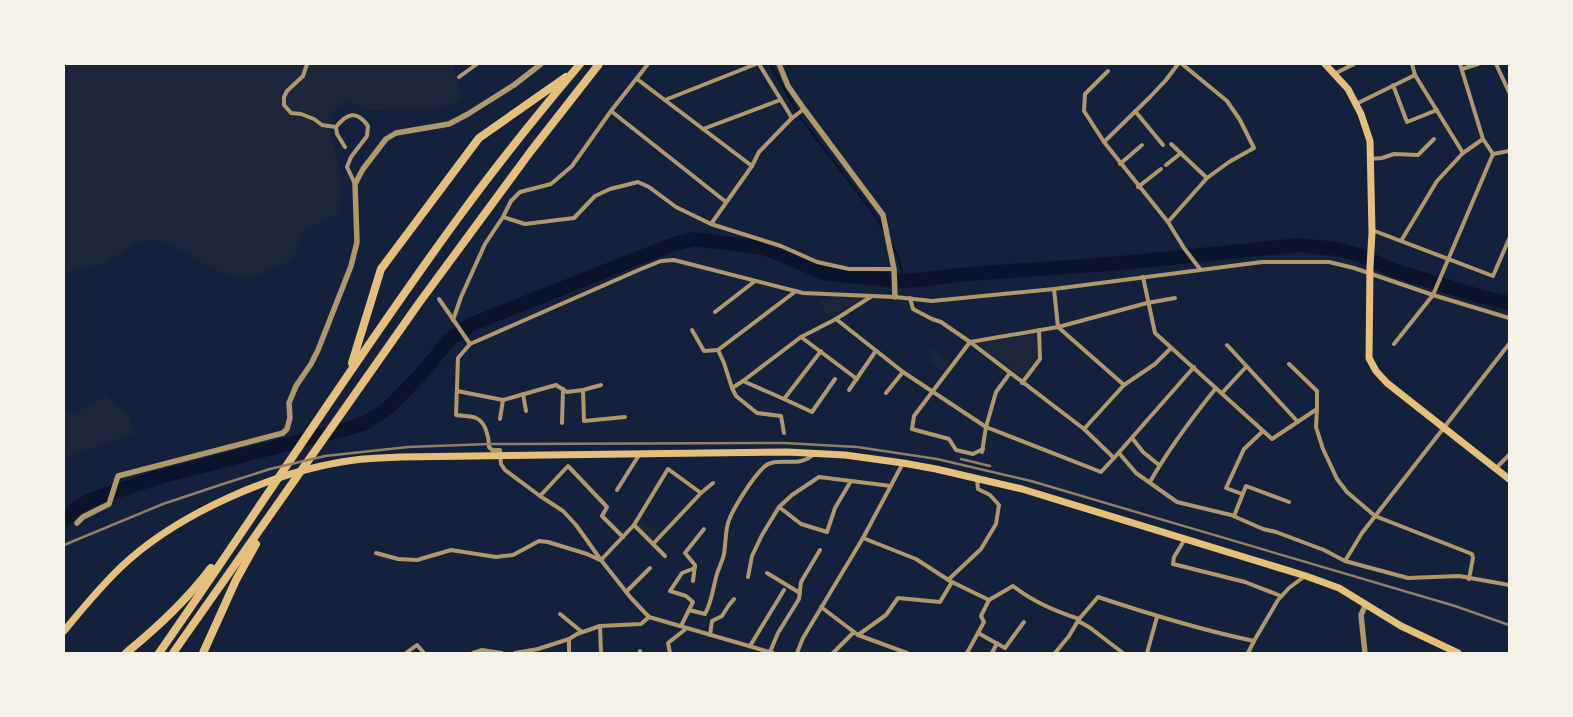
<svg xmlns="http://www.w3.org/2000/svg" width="1573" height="717" font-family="'Playfair Display',serif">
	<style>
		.green { fill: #1d2539 }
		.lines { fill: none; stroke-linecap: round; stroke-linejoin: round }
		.stream { stroke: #0b132b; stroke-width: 2.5 }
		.river { stroke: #0b132b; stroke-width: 14 }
		.minor { stroke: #b1986c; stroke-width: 4 }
		.tertiary { stroke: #b1986c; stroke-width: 5.5 }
		.primary { stroke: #e5c07b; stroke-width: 7 }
		.trunk { stroke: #e5c07b; stroke-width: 7 }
		.motorway { stroke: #e5c07b; stroke-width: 8 }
		.rail { stroke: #918062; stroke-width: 2.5 }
	</style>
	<rect width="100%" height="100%" fill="#14213d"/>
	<!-- green -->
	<g class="green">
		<polygon points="64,64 453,64 462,99 435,111 367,110 346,100 332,112 330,131 341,178 339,214 305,230 292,261 248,279 226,275 163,241 139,241 105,263 64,273"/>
		<polygon points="858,297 859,301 828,317 819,300"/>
		<path d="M1033 334 1035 336C1039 360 1038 358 1023 377L984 349 985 342Z"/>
		<polygon points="931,348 950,362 943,371 928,360"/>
		<polygon points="105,396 129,415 134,434 64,458 64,408 73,414"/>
		<polygon points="641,519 660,534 655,539 652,540 639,528 638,524"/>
	</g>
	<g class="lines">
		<!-- stream -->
		<g class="stream">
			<polyline points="770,64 801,118 877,218 884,232"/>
			<polyline points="891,243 899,259 904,281"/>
		</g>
		<!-- river -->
		<polyline class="river" points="64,521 75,509 90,500 156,478 350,428 365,423 388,408 423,372 449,340 472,324 671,245 694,239 764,248 827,274 904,281 929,279 956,275 1110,264 1299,245 1337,249 1360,255 1396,271 1479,296 1509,303"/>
		<!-- minor -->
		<g class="minor">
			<polyline points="307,64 303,76 287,91 284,97 284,105 291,113 301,114 314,119 322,125 336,127"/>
			<polyline points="759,64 792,118"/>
			<polyline points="1412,64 1415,75 1463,153"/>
			<polyline points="1460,64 1483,139 1493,154"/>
			<polyline points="1496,64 1509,92"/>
			<polyline points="1462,69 1478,64"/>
			<polyline points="1108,71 1085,94 1084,111 1104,142 1168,222 1184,248 1200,269"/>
			<polyline points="1334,74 1354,64"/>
			<polyline points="459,77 477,64"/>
			<polyline points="637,79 752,166"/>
			<polyline points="1393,85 1407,122 1437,110"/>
			<polyline points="665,100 756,64"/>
			<polyline points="1356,104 1415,75"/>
			<polyline points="611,111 726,202"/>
			<polyline points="1135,111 1163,145"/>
			<polyline points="703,129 780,100"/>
			<polyline points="1104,142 1150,97 1166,80 1178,64"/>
			<polyline points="1171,144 1207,178"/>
			<path d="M345 147 337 134 336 127C347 113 357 110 368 126L367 136 351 157 347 167 355 184"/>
			<polyline points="1493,154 1509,151"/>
			<polyline points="1370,159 1382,158 1394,154 1418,155 1434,139"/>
			<polyline points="1120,164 1142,145"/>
			<polyline points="1166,165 1181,153"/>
			<polyline points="1138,187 1161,169"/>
			<polyline points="503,217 525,224 574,218 595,196 610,189 638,182 649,187 676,207 711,224 781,246 817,262 849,269 894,269"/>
			<polyline points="1168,222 1207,178 1229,162 1254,148 1240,120 1227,101 1182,64"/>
			<polyline points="711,224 752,166 759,152 792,118 804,109"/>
			<polyline points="1372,230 1493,276 1509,239"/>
			<polyline points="1401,241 1437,181 1463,153 1483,139"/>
			<polyline points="1143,277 1155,333 1272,439 1317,409 1316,427 1323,449 1337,479 1347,492 1375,516 1472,554 1473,558 1469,579"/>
			<polyline points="1054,289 1058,327 1124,385"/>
			<polyline points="796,291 718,350 724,363 732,388 743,381 784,399 821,351"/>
			<polyline points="910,298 913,309 932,319 941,322 970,342 1084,429 1114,458 1194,367"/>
			<polyline points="439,299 470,344"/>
			<polyline points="715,312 755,281"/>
			<polyline points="836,319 903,372 986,427 1101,472 1114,458"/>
			<polyline points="453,320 461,297 485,244 503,217 511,201 520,192 551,184 572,166 611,111 648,64"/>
			<polyline points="692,330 704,351 718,350"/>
			<polyline points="801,337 857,379"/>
			<polyline points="1394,344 1433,295 1493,154"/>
			<polyline points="1227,345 1298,422"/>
			<polyline points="1289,364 1317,391 1317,409"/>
			<polyline points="743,381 801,337 836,319 872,296"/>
			<polyline points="1022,383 1040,359 1039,330"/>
			<polyline points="732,388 736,396 757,413 781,416 784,433"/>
			<polyline points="583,390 584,421 625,417"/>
			<polyline points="849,390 875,352"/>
			<polyline points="457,391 503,400 556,385 567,392 583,390 601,385"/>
			<polyline points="886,393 903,372"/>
			<polyline points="1222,393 1246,367"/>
			<polyline points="523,394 526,411"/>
			<polyline points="784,399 812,412 835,379"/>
			<polyline points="500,419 503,400"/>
			<polyline points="562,423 563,389"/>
			<polyline points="1084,429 1124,385 1155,364 1171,348"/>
			<polyline points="1132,438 1143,452 1159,465"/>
			<polyline points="983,449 973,454 956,450 949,439 912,429 914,416 970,342 1058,327 1147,303 1175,298"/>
			<polyline points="982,452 986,427 996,392 1010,373"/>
			<polyline points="1119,453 1136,473 1177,502 1231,515 1263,529 1276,532 1324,550 1345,561 1408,578 1459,576 1509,585"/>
			<polyline points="1496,468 1509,455"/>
			<path d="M1150 482C1169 448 1192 418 1216 388"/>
			<polyline points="617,490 639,455"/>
			<polyline points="701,493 713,483"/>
			<polyline points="1242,494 1226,488 1244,449 1263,431"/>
			<polyline points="540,496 568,466 607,507 602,516 623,537"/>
			<polyline points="779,507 801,524 827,532 835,508 851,481"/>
			<polyline points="1234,516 1246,486 1289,502"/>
			<polyline points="634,525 665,556"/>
			<polyline points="863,538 916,559 950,581 989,600"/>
			<polyline points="1185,539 1174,557 1173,564 1245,582 1281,596"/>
			<polyline points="376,553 398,559 417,560 451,550 496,557 513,555 539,541 548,542 587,554 600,560"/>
			<polyline points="601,560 634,525 668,469 701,493 653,544"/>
			<polyline points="1345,561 1362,533 1509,344"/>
			<polyline points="767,573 800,593"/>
			<polyline points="748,577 752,556 762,535 779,507 792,495 819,477 891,486"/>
			<polyline points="948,580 981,549 996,524 999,505 990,495 978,489 977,478"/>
			<polyline points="693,581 695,565 685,553 704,529"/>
			<polyline points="626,592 650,568"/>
			<polyline points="821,607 858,635 907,653"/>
			<path d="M689 610 705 614C712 602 713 587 717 574 719 567 723 560 724 554 726 543 725 530 729 520 734 507 753 477 764 467 777 455 799 470 815 453"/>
			<polyline points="560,614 582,632"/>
			<polyline points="1078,621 1089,627 1123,653"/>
			<polyline points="600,626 601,653"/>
			<polyline points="681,626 693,602 686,596 670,591 682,573 695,568"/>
			<polyline points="978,633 1005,648 1024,622"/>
			<polyline points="710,635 712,621 722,616 729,605 734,599"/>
			<polyline points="858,635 886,615 898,598 940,602 952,582"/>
			<polyline points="569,639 569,653"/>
			<polyline points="750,646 784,590"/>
			<polyline points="640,651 640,653"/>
			<polyline points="770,652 778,633 799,599 801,582 820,550"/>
			<polyline points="406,653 417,645 424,653"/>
			<polyline points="473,653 482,650 502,653"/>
			<polyline points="515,653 538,649 569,639 577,634 600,626 641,624 649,617"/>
			<polyline points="670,653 668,643 687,628"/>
			<path d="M773 653 649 617 631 598 601 560 576 525 563 511 540 496 505 470 501 464 500 450H492L489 447C489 438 486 422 476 418 472 416 462 416 456 415L458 358 470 344 641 269 661 261 674 260 803 293 895 297 932 301 1054 289 1262 262H1329L1354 268 1433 295 1509 318"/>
			<polyline points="797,653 803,638 863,538 903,463"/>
			<polyline points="833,653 854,632"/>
			<path d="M967 653 984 622 981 616 989 600 1013 586C1033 602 1054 611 1079 619"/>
			<polyline points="992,653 997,643"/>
			<path d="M1055 653 1069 636 1079 619 1098 597C1149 614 1201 630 1254 641L1278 600 1289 588 1305 576"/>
			<polyline points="1147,653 1157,617"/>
			<polyline points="1248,653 1254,641"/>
		</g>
		<!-- tertiary -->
		<g class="tertiary">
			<polyline points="779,64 788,86 804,109 883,215 894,269 895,297"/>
			<polyline points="77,523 83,517 109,504 118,476 283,433 287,429 290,418 289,403 296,386 311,364 318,350 351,266 357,242 355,184 363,169 386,139 396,133 449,124 468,114 514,85 541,64"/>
			<polyline points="1365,653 1361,615 1366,604"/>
		</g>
		<!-- primary -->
		<polyline class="primary" points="1325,64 1348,89 1361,114 1370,141 1372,233 1370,267 1369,358 1376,371 1387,383 1509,479"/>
		<!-- trunk -->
		<path class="trunk" d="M64 631C82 609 100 587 121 567 178 513 277 470 355 460 370 458 385 458 400 457L787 452 845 455 903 463 936 469 1022 489 1306 576 1339 588 1401 626 1458 653"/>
		<!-- motorway -->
		<g class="motorway">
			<polyline points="352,363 381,269 479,138 566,77"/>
			<path d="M126 653C158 627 186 601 211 568"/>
			<path d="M159 653C259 510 353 362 456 221 495 167 537 115 580 64"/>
			<polyline points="173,653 419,303 531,151 599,64"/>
			<polyline points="203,653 236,580 256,544"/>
		</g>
		<!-- rail -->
		<g class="rail">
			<polyline points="961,459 990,466"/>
			<polyline points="64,545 163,504 226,483 270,469 325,456 408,447 489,444 784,443 857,447 937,459 1031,481 1455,606 1509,625"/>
		</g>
	</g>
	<!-- border -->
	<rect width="1573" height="717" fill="none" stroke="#f6f1e7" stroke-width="130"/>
</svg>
